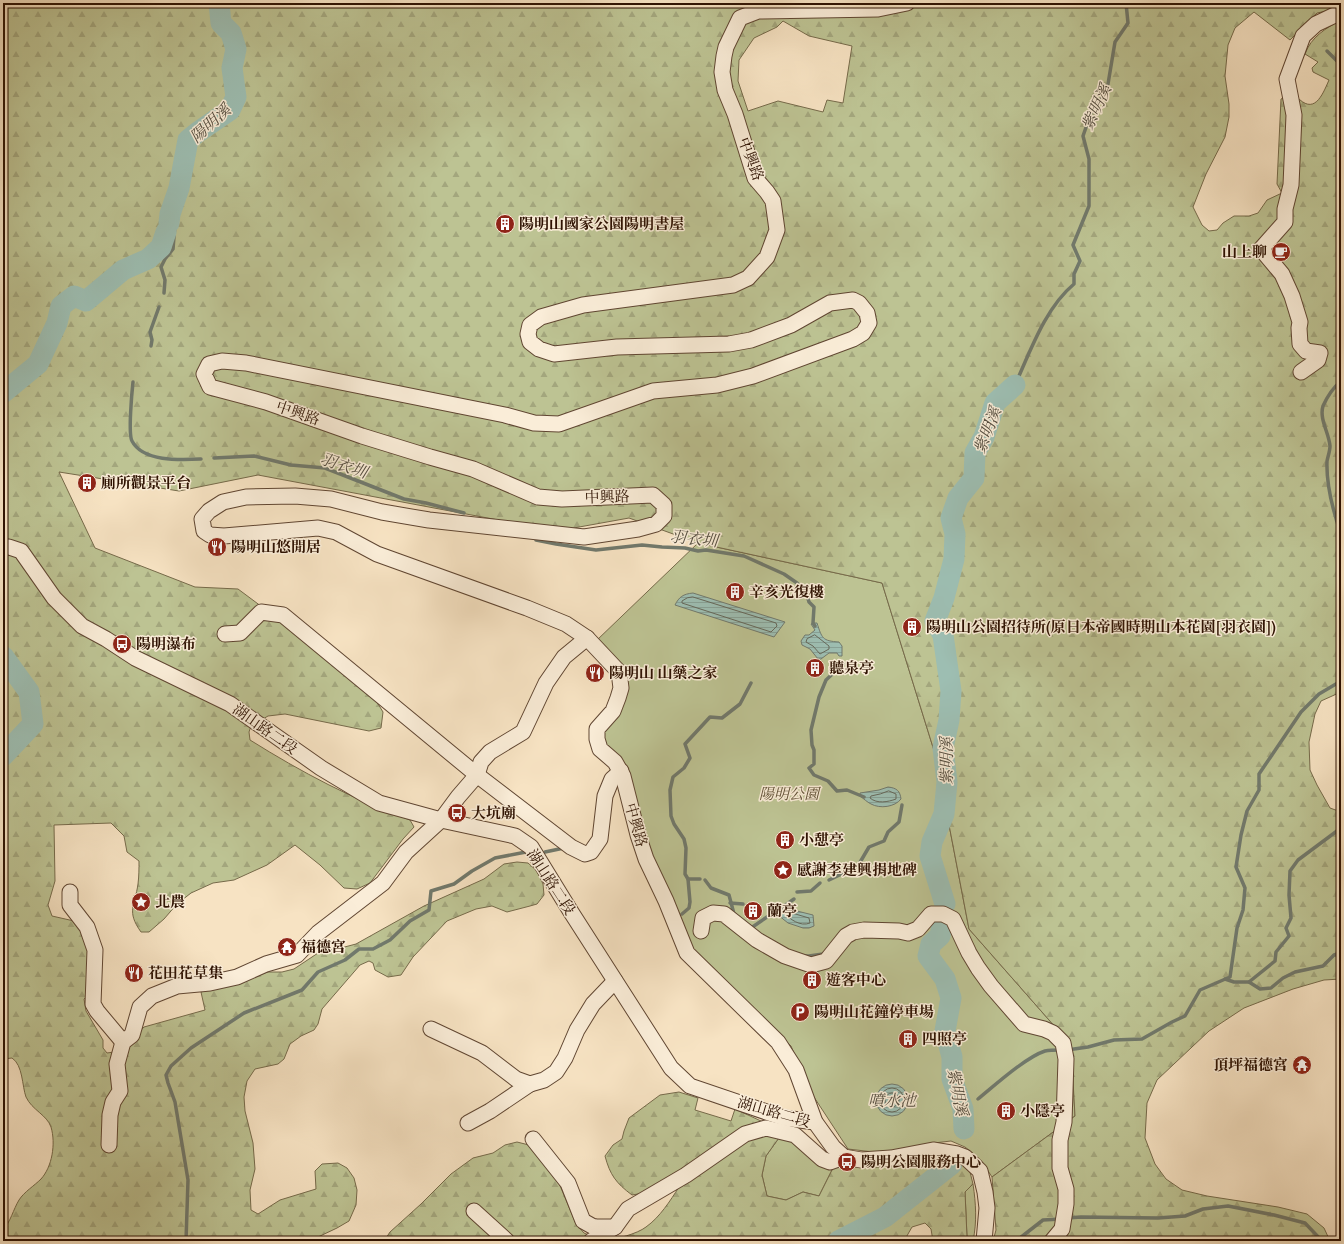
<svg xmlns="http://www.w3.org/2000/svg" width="1344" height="1244" font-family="'EB Garamond','Noto Serif TC',serif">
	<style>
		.green { fill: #bdc393; stroke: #766a4a }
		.forest { fill: url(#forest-firs); stroke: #766a4a; fill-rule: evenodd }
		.water { fill: url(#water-rules); stroke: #71796c }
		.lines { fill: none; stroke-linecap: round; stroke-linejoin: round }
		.shore { stroke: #66685a; stroke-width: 1 }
		.stream { stroke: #71796c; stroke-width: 3.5 }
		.river { stroke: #9dbeb2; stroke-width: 21 }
		.minor-casing { stroke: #604632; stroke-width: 17 }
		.minor { stroke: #faedd8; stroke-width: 15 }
		.labels { text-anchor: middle; stroke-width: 3; stroke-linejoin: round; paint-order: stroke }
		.street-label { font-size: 15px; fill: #2e1202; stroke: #faedd8 }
		.poi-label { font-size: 15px; font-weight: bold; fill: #2e1202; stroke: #faedd8; text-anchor: start }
		.park-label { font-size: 15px; font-style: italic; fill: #605035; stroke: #faedd8 }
		.water-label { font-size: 16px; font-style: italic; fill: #554e40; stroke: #faedd8 }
	</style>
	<defs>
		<pattern id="forest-firs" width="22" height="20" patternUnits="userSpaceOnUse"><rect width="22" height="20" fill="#bdc393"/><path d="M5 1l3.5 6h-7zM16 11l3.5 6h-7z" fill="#a3a67d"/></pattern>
		<pattern id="water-rules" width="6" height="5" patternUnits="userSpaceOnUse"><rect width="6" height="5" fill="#9dbeb2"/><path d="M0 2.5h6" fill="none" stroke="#88a297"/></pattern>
	</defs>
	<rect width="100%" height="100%" fill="#f7e3c3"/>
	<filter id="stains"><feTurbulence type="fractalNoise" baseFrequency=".005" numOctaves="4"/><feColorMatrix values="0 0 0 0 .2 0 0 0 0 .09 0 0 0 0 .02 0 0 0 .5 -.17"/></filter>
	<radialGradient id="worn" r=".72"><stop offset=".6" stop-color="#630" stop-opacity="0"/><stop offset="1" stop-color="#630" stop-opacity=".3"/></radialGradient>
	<!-- green -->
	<g class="green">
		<polygon points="698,543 882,583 936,757 969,929 1071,1045 1075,1116 992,1177 981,1160 965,1147 951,1141 934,1143 882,1153 848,1149 810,1091 791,1046 690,945 601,738 625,681 596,641"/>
		<polygon points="781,1135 834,1166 819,1196 803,1192 786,1200 767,1196 762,1175 766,1156"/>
		<path d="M973 1184C976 1204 977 1222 973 1241H966L967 1237 965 1192Z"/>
	</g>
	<!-- forest -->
	<g class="forest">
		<path d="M3 3H1341V8L1317 13 1290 40 1254 12 1235 28 1228 45 1225 76 1229 104V117L1225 137 1206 174 1193 207 1202 225 1209 231 1217 230 1223 223 1234 216H1249L1258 213 1267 200 1282 193 1277 184 1281 99 1287 96H1296C1314 116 1322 96 1329 80L1313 72 1312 68 1318 62 1305 54C1311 37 1326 28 1341 20V692L1321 701 1315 714 1309 742 1310 770 1317 785 1330 808 1341 812V979L1324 980 1293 989 1244 1008 1209 1031 1157 1080 1147 1103 1145 1138 1155 1164 1166 1179 1182 1190 1207 1196 1278 1207 1307 1214 1324 1228 1330 1241H993L996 1230 992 1177 1075 1116 1071 1045 969 929 936 757 882 583 698 543 629 518 557 531 258 475 179 491 59 472 95 548 195 587 238 589 293 630 375 699 383 712 381 728 369 731 285 714 268 716 251 726 249 732 250 740C301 772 354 800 410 820L414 827 403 839 370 883 357 889 344 888 320 865 295 845 267 865 234 880 213 883 191 893 177 904 164 919 149 932H141C126 911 135 906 138 884 139 876 139 868 139 861L127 852 124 836 111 823 54 825 55 881 48 905 52 916 74 921 88 941 89 994 84 999 86 1011 103 1040V1048L107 1053 114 1052 127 1045 144 1027 205 1010 201 992 220 987 252 976 268 972H282L294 969 321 951 337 949 356 944 424 906 484 879 504 864 517 862 528 863 537 871 543 884 544 895 537 904 530 906 507 912 492 906 476 909 447 921 413 957 401 975 388 977 375 970 373 963 369 961 360 965 322 1009 318 1024 314 1030 301 1036 290 1044 284 1059 278 1064 255 1069 247 1081 244 1097 245 1111 253 1143 255 1169 250 1190 251 1210 258 1214 280 1200 316 1189 315 1171 322 1164 338 1163 347 1168 354 1178 357 1190 356 1205 349 1221 337 1228 318 1237 302 1241H3V1230C11 1221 13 1210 19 1200 24 1192 34 1186 41 1179 52 1167 56 1144 51 1127 47 1115 32 1110 26 1097 22 1086 23 1065 12 1058L3 1059ZM783 21 809 36 852 46 843 103 827 100 823 112 778 101 748 111 738 81 739 60 754 38 777 27Z"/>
		<path d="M679 1092 698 1098 695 1110 731 1121 735 1109 761 1121 781 1135 766 1156 762 1175 767 1196 786 1200 803 1192 819 1196 834 1166H865L927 1156 961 1161 969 1168 973 1184 965 1192 967 1237 966 1241H933L931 1229 925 1223 912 1227 904 1241H605C616 1239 637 1234 646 1227 660 1217 670 1201 679 1187L632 1195C616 1183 610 1175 605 1156L613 1145 622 1139 624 1131 629 1118 660 1095Z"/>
		<polygon points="517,1142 529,1145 556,1176 576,1224 584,1233 602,1241 384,1241 390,1232 421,1204 451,1174 473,1158 493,1153 505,1145"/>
	</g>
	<!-- water -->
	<g class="water">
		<path d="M693 593 785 622 774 637 675 605C679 597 683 594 693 593Z"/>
		<path d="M813 623H817C822 638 822 641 839 642L842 646V656H839L837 653H829L821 659H818L810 649 802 645 801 641 805 635H809L815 630 811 624Z"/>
		<path d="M888 787C897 788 900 791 901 799 895 807 880 809 871 804 867 802 864 799 860 796V793L879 790Z"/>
		<polygon points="789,904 793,910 813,915 814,926 809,928 803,928 788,923 778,915 777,911"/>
		<circle cx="892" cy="1100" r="16"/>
	</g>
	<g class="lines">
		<!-- shore -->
		<g class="shore">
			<polygon points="693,597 776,623 777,626 771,632 682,603 682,601 687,598"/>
			<polygon points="815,635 829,646 829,649 820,654 813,646 806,642 807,639"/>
			<path d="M889 791 896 794V799C888 802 877 804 870 798L871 796 880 794Z"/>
			<path d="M788 909 792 913 809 918 810 923C800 927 790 919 784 913V911Z"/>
			<circle cx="892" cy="1100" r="12"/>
			<circle cx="892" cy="1100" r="7"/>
		</g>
		<!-- stream -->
		<g class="stream">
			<polyline points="1327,51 1341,65"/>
			<polyline points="164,293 165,280 161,267 165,259 173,249 175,224 170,214"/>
			<polyline points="151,346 152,340 150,332 159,307"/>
			<path d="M1341 381C1334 387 1327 397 1323 406 1319 419 1329 433 1330 446 1330 451 1328 456 1327 461 1326 486 1333 511 1341 534"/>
			<path d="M133 382C132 391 128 434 132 441 143 462 180 460 201 459"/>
			<path d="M1015 385C1030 352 1045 308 1074 284V274L1080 261 1073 245 1089 206V159L1083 136 1091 113 1107 90 1115 42 1128 23 1126 3"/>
			<polyline points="214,458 254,456 291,465 325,468 404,499 426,503 464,513"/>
			<polyline points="536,540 556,544 596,550 642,545 662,547 685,548 698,551 706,550 744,556 784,574 797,583 806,592 809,602 814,607 813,623 815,626"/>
			<polyline points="843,664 826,680 819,697 811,730 812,745 814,750 814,764 809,768 814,775 828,781 837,791 847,790 864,797"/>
			<polyline points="545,852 564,848"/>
			<polyline points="688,879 700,879"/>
			<polyline points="705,880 711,888 729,895 734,914 735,915"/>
			<polyline points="829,880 850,870 859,864 869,847 884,841 888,832 899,822 902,805"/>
			<polyline points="797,892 811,891 820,883"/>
			<polyline points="730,903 743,904"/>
			<polyline points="777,911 794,899"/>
			<polyline points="682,914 689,908 690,902 688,879 685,874 686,848 684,839 674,824 671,816 670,790 673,777 684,768 690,758 685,744 710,717 722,718 740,704 751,683"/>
			<polyline points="751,928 770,915"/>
			<polyline points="805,956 809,956 823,954 824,953"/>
			<polyline points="1225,979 1234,982 1249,982 1260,989 1271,988 1283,978 1295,972 1323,966 1334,955 1341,953"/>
			<polyline points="1249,982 1275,961 1276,952 1289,936 1286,928 1291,918 1289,895 1290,871 1298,860 1341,828"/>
			<polyline points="1067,1050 1088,1047 1114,1040 1142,1039 1172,1022 1185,1016 1200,990 1230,977 1237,928 1243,910 1245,888 1236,867 1241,835 1247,811 1259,790 1259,774 1301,712 1319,694 1341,681"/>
			<path d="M978 1099C994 1086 1026 1057 1045 1051 1050 1050 1056 1050 1061 1050"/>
			<polyline points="963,1109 966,1107"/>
			<polyline points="1067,1218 1081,1217 1158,1218 1185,1216 1203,1209 1228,1206 1274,1215 1305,1223 1322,1241"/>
			<polyline points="186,1241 188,1180 175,1102 168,1083 166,1075 171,1066 191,1048 244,1013 302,990 318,972 345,960 359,949 373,949 390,940 410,921 429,910 431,891 454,884 472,871 495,858 526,852"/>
			<polyline points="1016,1241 1043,1220 1061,1219"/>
		</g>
		<!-- river -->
		<g class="river">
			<polyline points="169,223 170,214 179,188 188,140 198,132 230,110 236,97 232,68 236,49 231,33 221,23 219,3"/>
			<polyline points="3,393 38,364 57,323 61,306 74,296 86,301 123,270 148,259 161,247 166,232"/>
			<polyline points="3,656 29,692 33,724 3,756"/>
			<polyline points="945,904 930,856 932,842 944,814 947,782 943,748 949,720 951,691 943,635 935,621 944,598 954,559 955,534 951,518 958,498 974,478 975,453 984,437 995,403 1015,385"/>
			<polyline points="942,925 940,936 931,944 928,956 945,979 951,998 945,1031 952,1057 952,1079 963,1109 964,1129"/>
			<polyline points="838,1241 885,1217 952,1164"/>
		</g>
		<defs>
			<g id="minor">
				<polyline points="907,3 878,9 758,11 740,18 726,47 724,56 722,72 725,90 735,114 755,178 767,192 773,201 777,230 767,257 748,278 733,285 583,305 541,317 530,325 528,334 530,342 539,349 554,354 617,347 729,344 751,340 791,325 830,303 853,300 859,303 867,313 869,323 863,333 853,339 753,376 717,385 653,391 559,424 534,423 505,415 246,363 222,361 209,364 204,374 210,387 266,402 362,436 430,457 473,469 538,497 562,499 653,495 664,505 664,516 656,524 638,529 584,537 429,520 382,512 331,499 295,496 246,497 223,502 209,511 202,519 204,531 210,535 224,536 318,528 336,532 377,554 527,608 566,624 587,638 619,672 621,688 618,698 613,711 597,729 597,739 600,749 615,762 623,776 638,835 646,859 666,901 687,953 778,1042 796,1070 815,1122 833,1147 844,1157 861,1160 891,1158 933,1150 957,1154 965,1157 980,1171 985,1192 987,1208 984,1241"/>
				<polyline points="1301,372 1318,360 1320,353 1306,351 1300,344 1299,328 1300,322 1292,296 1282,274 1261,249 1285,222 1285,209 1291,185 1294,115 1287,79 1303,36 1316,24 1341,12"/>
				<polyline points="3,547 9,547 21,551 54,598 82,626 106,639 135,658 230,704 321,768 379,803 441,820 515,836 531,847 571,912 671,1068 690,1086 784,1118 815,1122"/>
				<polyline points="225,634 240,633 261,612 283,615 477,775 571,847 585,854 591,852 600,839 605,796 612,779 621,771"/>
				<polyline points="70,892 70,905 87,927 95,950 93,1004 97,1011 123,1042"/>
				<polyline points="701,931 703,918 713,913 724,914 757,940 785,956 811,965 826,961 846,936 853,932 864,930 899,931 908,933 918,929 931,914 943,914 953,919 969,953 978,968 991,986 1024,1024 1044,1029 1053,1033 1063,1043 1066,1059 1064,1122 1060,1140 1060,1168 1066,1189 1066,1204 1062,1229 1052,1241"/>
				<polyline points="431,1029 482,1053 516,1079 530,1084 544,1080 556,1072 565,1058 577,1030 593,1004 615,981"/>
				<polyline points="468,1123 490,1111 530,1084"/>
				<polyline points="533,1139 568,1183 583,1221 592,1226 597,1227 615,1227"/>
				<polyline points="109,1145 110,1115 113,1102 120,1091 117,1064 123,1042 132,1035 140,1007 152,996 177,986 210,983 237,977 266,964 297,955 318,933 383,883 406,852 441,820 458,797 477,775 481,762 490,752 523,732 546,683 564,657 587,638"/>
				<polyline points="474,1211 507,1241"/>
				<polyline points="591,1241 615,1227 628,1209 686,1175 745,1134 766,1128 795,1135 822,1159 830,1162 844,1157"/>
			</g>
		</defs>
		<!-- minor casing -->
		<use href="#minor" class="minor-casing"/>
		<!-- minor -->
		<use href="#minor" class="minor"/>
	</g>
	<!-- icons -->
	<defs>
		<symbol id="building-disc" viewBox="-11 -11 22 22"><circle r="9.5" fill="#8f2418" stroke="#faedd8"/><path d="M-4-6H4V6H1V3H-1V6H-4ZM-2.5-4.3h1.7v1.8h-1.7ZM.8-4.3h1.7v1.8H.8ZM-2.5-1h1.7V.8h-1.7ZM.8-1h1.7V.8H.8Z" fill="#fff"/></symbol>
		<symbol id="cafe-disc" viewBox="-11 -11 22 22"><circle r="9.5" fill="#8f2418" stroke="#faedd8"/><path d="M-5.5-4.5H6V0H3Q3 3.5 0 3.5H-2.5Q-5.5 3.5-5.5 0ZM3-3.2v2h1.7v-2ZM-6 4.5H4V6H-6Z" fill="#fff"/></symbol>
		<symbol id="restaurant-disc" viewBox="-11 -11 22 22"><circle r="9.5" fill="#8f2418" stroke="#faedd8"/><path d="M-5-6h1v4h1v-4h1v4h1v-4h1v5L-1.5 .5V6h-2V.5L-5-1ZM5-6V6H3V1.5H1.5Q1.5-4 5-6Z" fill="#fff"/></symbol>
		<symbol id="bus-disc" viewBox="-11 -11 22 22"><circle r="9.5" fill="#8f2418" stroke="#faedd8"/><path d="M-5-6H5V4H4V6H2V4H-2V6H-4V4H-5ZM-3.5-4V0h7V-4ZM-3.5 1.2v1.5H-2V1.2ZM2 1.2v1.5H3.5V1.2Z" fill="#fff"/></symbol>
		<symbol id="sight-disc" viewBox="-11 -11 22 22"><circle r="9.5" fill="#8f2418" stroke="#faedd8"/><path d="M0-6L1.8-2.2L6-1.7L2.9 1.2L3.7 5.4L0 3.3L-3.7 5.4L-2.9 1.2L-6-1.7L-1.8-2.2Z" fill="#fff"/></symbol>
		<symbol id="temple-disc" viewBox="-11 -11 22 22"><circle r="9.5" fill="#8f2418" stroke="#faedd8"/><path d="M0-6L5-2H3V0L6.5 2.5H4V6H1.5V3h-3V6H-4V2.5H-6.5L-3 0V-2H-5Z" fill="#fff"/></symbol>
		<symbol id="parking-disc" viewBox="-11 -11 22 22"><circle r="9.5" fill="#8f2418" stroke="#faedd8"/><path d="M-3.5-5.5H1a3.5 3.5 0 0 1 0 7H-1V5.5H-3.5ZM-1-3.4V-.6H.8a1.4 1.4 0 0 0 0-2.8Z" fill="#fff"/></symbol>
	</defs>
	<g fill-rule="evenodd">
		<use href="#building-disc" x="494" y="213" width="22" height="22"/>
		<use href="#cafe-disc" x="1270" y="241" width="22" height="22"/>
		<use href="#building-disc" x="76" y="472" width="22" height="22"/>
		<use href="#restaurant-disc" x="206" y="536" width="22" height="22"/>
		<use href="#building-disc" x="724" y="581" width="22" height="22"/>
		<use href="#building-disc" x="901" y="616" width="22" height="22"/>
		<use href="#bus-disc" x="111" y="633" width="22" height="22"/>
		<use href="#building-disc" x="804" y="657" width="22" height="22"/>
		<use href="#restaurant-disc" x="584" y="662" width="22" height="22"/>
		<use href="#bus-disc" x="446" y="802" width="22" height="22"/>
		<use href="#building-disc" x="774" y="829" width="22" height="22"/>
		<use href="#sight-disc" x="772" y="859" width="22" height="22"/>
		<use href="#sight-disc" x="130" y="891" width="22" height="22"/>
		<use href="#building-disc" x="742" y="900" width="22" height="22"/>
		<use href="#temple-disc" x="276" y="936" width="22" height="22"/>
		<use href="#restaurant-disc" x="123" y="962" width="22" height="22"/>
		<use href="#building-disc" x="801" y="969" width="22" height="22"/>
		<use href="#parking-disc" x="789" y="1001" width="22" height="22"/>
		<use href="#building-disc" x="897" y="1028" width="22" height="22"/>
		<use href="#temple-disc" x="1291" y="1054" width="22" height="22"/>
		<use href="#building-disc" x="995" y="1100" width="22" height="22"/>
		<use href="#bus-disc" x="836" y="1151" width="22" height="22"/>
	</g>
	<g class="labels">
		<!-- street labels -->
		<g class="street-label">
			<text transform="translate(751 159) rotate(69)" y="5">中興路</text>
			<text transform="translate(298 413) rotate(19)" y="5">中興路</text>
			<text transform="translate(607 497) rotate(-2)" y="5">中興路</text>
			<text transform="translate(265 729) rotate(35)" y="5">湖山路二段</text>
			<text transform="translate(636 825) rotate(74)" y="5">中興路</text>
			<text transform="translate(551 882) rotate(57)" y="5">湖山路二段</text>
			<text transform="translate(774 1112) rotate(16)" y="5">湖山路二段</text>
		</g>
		<!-- poi labels -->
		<g class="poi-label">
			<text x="519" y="229">陽明山國家公園陽明書屋</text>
			<text x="1267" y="257" text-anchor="end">山上聊</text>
			<text x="101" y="488">廁所觀景平台</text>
			<text x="231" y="552">陽明山悠閒居</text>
			<text x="749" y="597">辛亥光復樓</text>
			<text x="926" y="632">陽明山公園招待所(原日本帝國時期山本花園[羽衣園])</text>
			<text x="136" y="649">陽明瀑布</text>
			<text x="829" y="673">聽泉亭</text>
			<text x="609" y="678">陽明山 山藥之家</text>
			<text x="471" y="818">大坑廟</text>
			<text x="799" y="845">小憇亭</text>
			<text x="797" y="875">感謝李建興捐地碑</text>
			<text x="155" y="907">北農</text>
			<text x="767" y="916">蘭亭</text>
			<text x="301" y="952">福德宮</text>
			<text x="148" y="978">花田花草集</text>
			<text x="826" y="985">遊客中心</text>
			<text x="814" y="1017">陽明山花鐘停車場</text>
			<text x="922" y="1044">四照亭</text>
			<text x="1288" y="1070" text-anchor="end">頂坪福德宮</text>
			<text x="1020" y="1116">小隱亭</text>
			<text x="861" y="1167">陽明公園服務中心</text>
		</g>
		<!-- park labels -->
		<g class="park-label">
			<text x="789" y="799">陽明公園</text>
		</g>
		<!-- water labels -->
		<g class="water-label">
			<text transform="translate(1096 107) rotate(-65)" y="6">紫明溪</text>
			<text transform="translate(210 123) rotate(-42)" y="6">陽明溪</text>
			<text transform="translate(987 430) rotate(-69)" y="6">紫明溪</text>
			<text transform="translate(344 465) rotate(18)" y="6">羽衣圳</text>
			<text transform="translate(694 538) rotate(6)" y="6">羽衣圳</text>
			<text transform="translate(946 761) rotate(-90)" y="6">紫明溪</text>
			<text transform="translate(958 1092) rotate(79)" y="6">紫明溪</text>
			<text x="892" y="1106">噴水池</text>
		</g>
	</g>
	<!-- margin -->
	<rect width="1344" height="1244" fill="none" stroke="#f7e3c3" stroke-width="16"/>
	<rect x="4" y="4" width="1336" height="1236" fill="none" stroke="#2e1202" stroke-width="2"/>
	<rect x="8" y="8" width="1328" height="1228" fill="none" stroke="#2e1202"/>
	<rect width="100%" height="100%" filter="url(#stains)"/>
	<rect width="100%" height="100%" fill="url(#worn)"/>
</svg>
